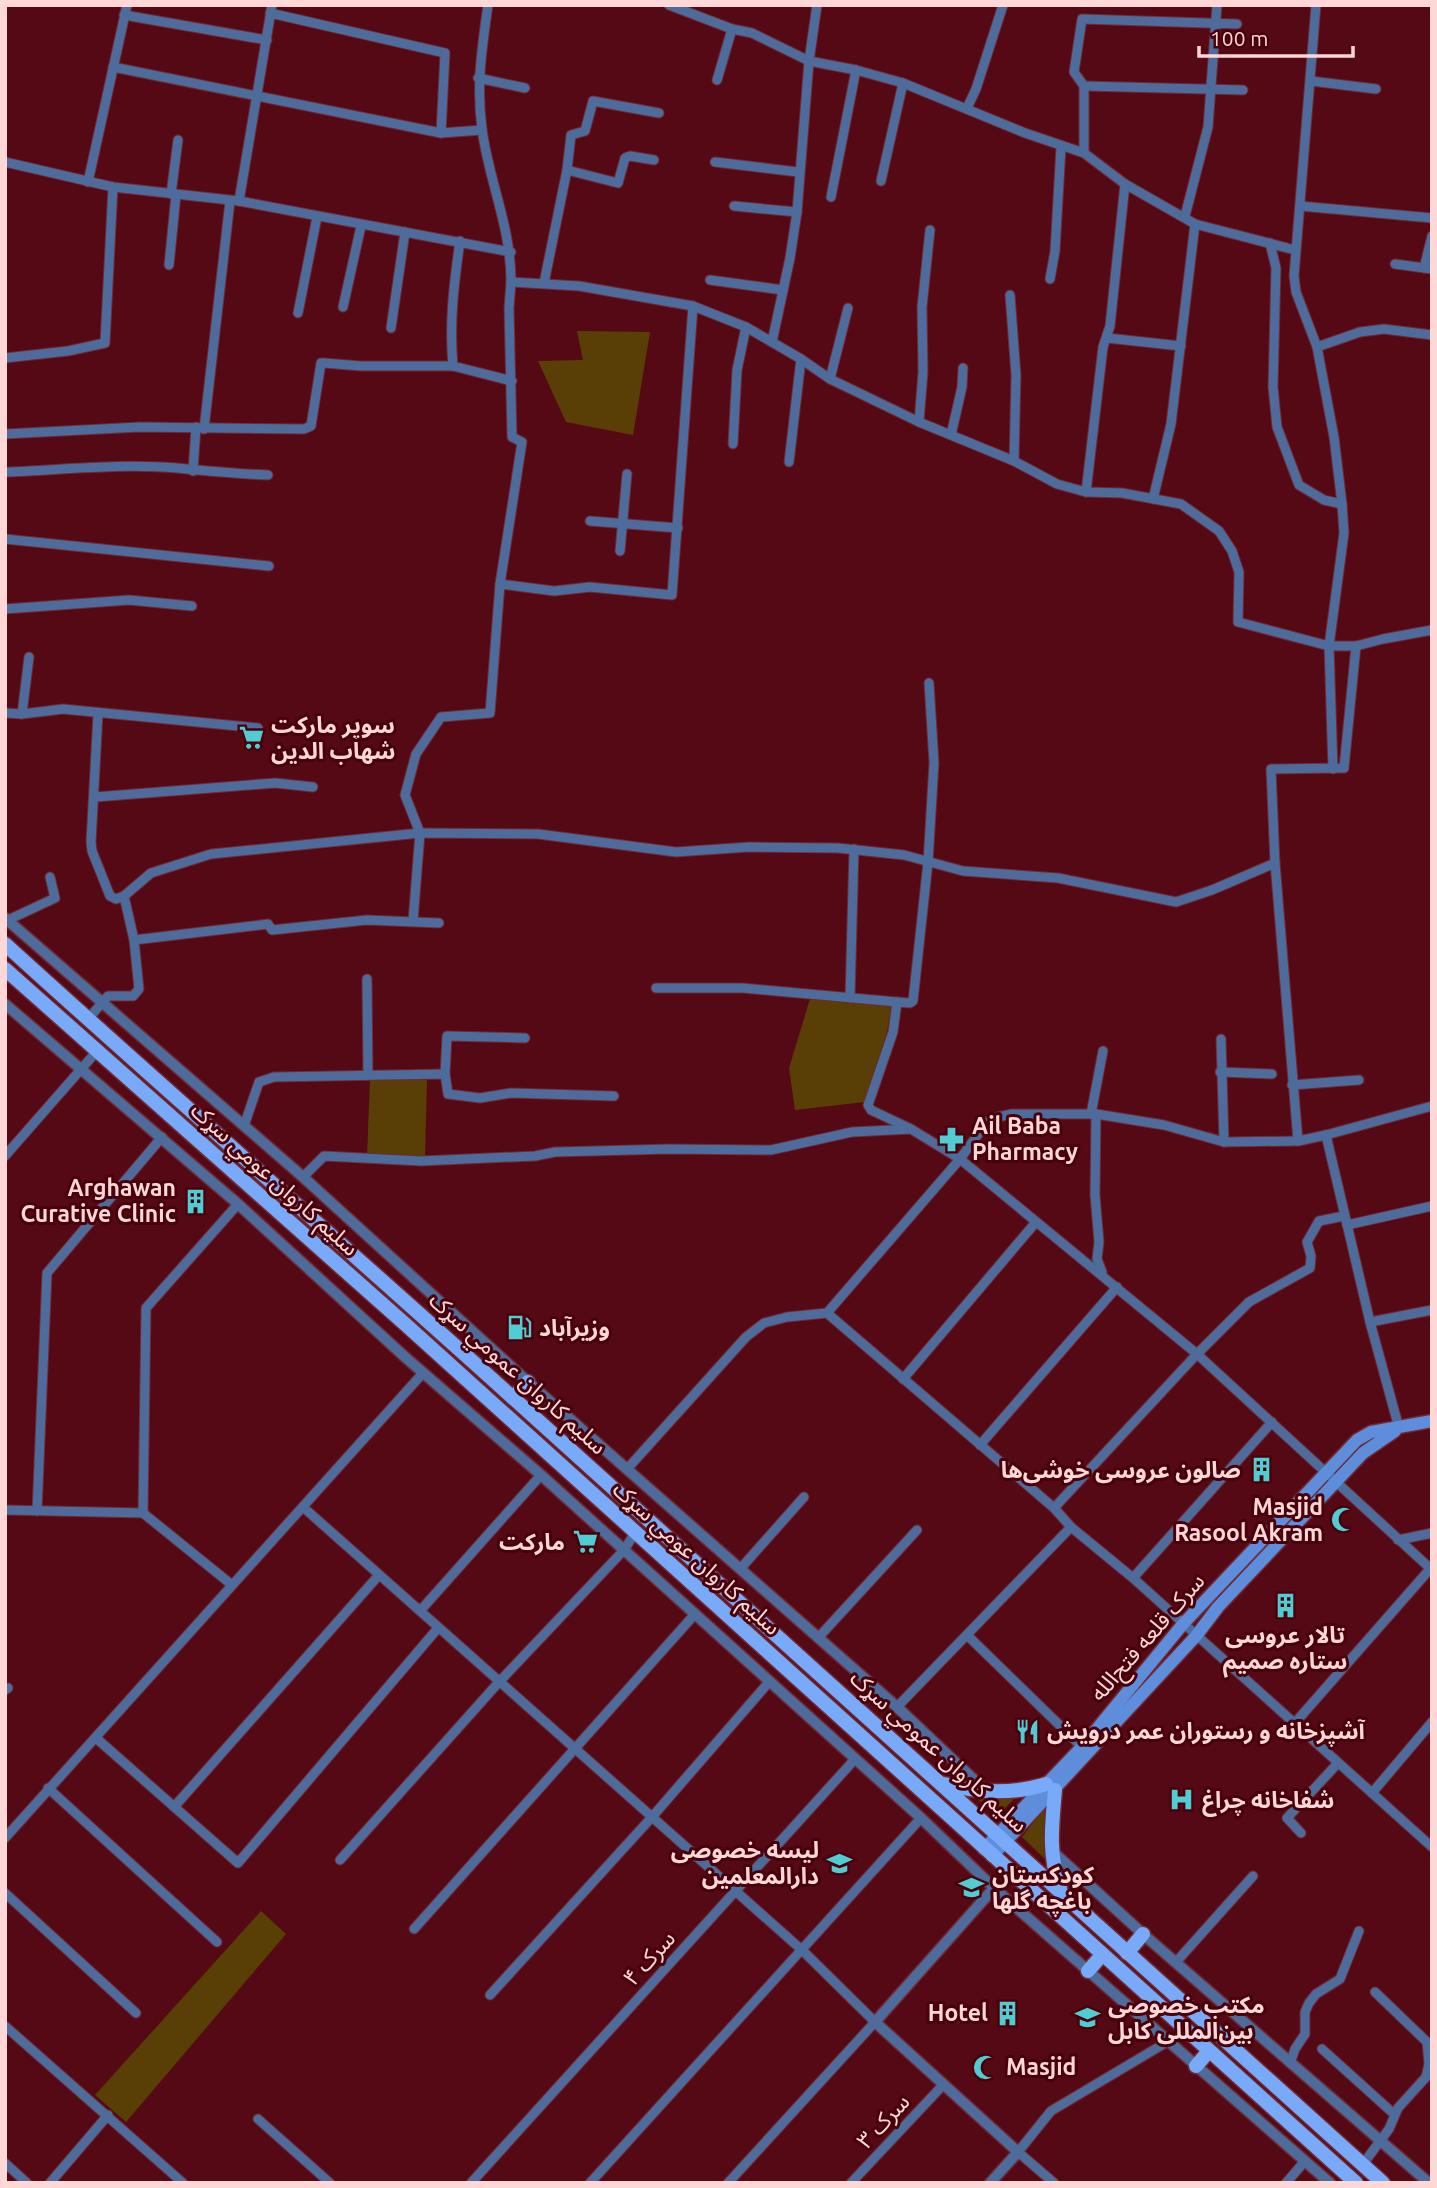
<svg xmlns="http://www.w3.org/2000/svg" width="1437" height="2188" font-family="Ubuntu,'Noto Sans Arabic',sans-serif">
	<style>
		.green { fill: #593f06 }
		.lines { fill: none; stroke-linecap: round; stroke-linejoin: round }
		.minor-casing { stroke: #702a33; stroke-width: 11 }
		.tertiary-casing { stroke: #702a33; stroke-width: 13 }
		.secondary-casing { stroke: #702a33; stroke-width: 15 }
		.primary-casing { stroke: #702a33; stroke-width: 17 }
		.minor { stroke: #4d6b9b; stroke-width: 9 }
		.tertiary { stroke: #4d6b9b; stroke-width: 10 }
		.secondary { stroke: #5e8ddb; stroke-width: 12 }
		.primary { stroke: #79a9f9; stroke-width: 14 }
		.labels { text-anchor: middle; stroke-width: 6; stroke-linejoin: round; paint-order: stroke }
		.poi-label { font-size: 23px; font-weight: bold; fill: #fed8d7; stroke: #48000a; text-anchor: start }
		.street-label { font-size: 23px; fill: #fed8d7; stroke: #48000a }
	</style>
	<rect width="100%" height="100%" fill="#550914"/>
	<!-- green -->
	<g class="green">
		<polygon points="577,331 650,332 633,435 566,422 538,361 583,360"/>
		<polygon points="810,999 892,1003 887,1032 865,1102 795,1110 789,1068"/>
		<polygon points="370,1078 427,1080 425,1158 367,1157"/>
		<polygon points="1018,1795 997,1816 975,1797 995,1799"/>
		<polygon points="1047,1805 1048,1862 1022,1837"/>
		<polygon points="261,1911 286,1934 126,2122 95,2095"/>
	</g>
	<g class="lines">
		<defs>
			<g id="minor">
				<path d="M488 5C482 48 476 85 482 129 489 182 511 226 511 282L579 286 693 306 746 327 801 359 830 379 919 422 1014 461 1057 484 1086 492 1122 493 1181 504 1219 531 1232 551 1239 572 1238 622 1329 646H1356L1383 639 1432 630"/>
				<polyline points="669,5 732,29 752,33 809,61 856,70 903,83 1025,133 1084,153 1125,184 1195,224 1295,250"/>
				<polyline points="1316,5 1294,276 1296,292 1317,347 1334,437 1342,504 1344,533 1329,646 1333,769"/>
				<polyline points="270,13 445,53 441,133"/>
				<polyline points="124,15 267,40"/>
				<polyline points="113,67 441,133 482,130"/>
				<polyline points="478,78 525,88"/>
				<polyline points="717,80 732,29"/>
				<polyline points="1311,81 1376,89"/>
				<polyline points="1084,86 1243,90"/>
				<polyline points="967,108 976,89 1003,5"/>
				<polyline points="1084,153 1084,86 1074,72 1082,19 1237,24"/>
				<polyline points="5,162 113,187 239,201 511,252"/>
				<polyline points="715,162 798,172"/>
				<polyline points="567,170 618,183 625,158 630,156 654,160"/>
				<polyline points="881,181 903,83"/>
				<polyline points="88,182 127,5"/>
				<polyline points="171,194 178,140"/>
				<polyline points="831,197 856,70"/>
				<polyline points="239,201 272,5"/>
				<polyline points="734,206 797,212"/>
				<polyline points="1300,206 1432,218"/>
				<polyline points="1185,216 1208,127 1217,5"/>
				<polyline points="1270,243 1276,268 1273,387 1277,427 1299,485 1324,500 1342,504"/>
				<polyline points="1395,264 1432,269"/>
				<polyline points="169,265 176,195"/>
				<polyline points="1424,268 1432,236"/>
				<polyline points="1050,279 1055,251 1061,147"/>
				<polyline points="710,280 783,290"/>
				<polyline points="544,283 567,170 571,135 585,131 593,101 659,113"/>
				<polyline points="1010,295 1016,375 1014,461"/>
				<polyline points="343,307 361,226"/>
				<polyline points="298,313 317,217"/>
				<polyline points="391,328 405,232"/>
				<polyline points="1107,338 1181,346"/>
				<polyline points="772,342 790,258 797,212 809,61 817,5"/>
				<polyline points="1317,347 1360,332 1384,329 1432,335"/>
				<polyline points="5,358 68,351 105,343 113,187"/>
				<path d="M453 366C449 323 454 283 460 241"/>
				<polyline points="830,379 848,308"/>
				<polyline points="919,422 923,372 922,307 930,230"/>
				<polyline points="204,429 230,201"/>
				<polyline points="5,434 140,427 304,429 311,426 321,363 324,363 361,366 453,366 512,381"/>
				<polyline points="951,435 962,387 963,368"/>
				<polyline points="733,444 737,370 746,327"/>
				<polyline points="789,462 801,359"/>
				<polyline points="193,471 196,427"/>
				<path d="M5 472C62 470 120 463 177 468 207 471 237 474 268 475"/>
				<polyline points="1086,492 1103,347 1110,326 1125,184"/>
				<polyline points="1153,499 1171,424 1195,224"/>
				<polyline points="590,521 678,528"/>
				<polyline points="5,539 269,566"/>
				<polyline points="620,551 627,474"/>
				<polyline points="500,584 554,591 590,587 672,595 693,306"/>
				<polyline points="5,609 129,600 192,606"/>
				<polyline points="5,713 22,714 63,709 258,728"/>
				<polyline points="22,714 29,657"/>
				<polyline points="98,714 91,842 92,851 110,896 116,899 124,896"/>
				<polyline points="95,797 275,783 313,787"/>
				<polyline points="1275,863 1298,1141 1326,1135"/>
				<polyline points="8,920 55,898 50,877"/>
				<polyline points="413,921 420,833 405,795 416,754 441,717 490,713 500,584 522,442 512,437 509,308 511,282"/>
				<polyline points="134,940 268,924 272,930 367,920 439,923"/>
				<polyline points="367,979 368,1075"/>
				<polyline points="656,988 743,988 897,1002 910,1003 913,1001 928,862 934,763 929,683"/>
				<polyline points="850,998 854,849"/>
				<polyline points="897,1002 893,1032 868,1105 871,1110 909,1128"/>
				<polyline points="88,1019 108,996 133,996 139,989 134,940 124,896 151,873 211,854 420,833 538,834 676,852 749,847 838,848 904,855 963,871 1058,878 1176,902 1212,890 1275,863 1271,769 1344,768 1356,646"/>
				<polyline points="1221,1039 1224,1142"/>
				<polyline points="1220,1072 1272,1074"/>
				<polyline points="445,1074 447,1036 525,1038"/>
				<polyline points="1292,1085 1359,1080"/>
				<polyline points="1091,1114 1103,1051"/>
				<polyline points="1096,1114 1095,1195 1099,1242 1097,1259 1102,1272"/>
				<polyline points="244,1126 259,1082 274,1077 445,1074 448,1094 480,1098 511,1093 614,1096"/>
				<polyline points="5,1156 97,1051"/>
				<polyline points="303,1177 324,1156 421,1161 535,1156 555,1152 669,1149 771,1150 852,1132 911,1129 960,1159 1197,1354 1432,1570"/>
				<polyline points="1347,1225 1432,1206"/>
				<polyline points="827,1313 1054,1508 1071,1527 1133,1578 1432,1847"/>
				<polyline points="1370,1322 1432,1310"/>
				<polyline points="903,1379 1036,1222"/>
				<polyline points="1399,1428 1370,1322 1326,1135 1432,1106"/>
				<polyline points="980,1445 1117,1287"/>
				<polyline points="628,1468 746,1337 764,1323 787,1317 827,1313 960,1159 987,1122 998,1117 1012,1114 1096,1114 1164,1125 1224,1142 1298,1141"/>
				<polyline points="303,1507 803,1951 875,2022 728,2183"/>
				<polyline points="1054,1508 1197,1354 1249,1302 1310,1268 1311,1256 1307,1242 1319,1221 1344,1216"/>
				<polyline points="5,1510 143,1513"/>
				<polyline points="37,1511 47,1273 162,1137"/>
				<polyline points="1398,1540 1432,1533"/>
				<polyline points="741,1568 804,1497"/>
				<polyline points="1133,1578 1272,1422"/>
				<polyline points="232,1585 143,1513 146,1308 238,1204"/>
				<polyline points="420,1611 541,1475"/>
				<polyline points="968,1636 1082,1747"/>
				<polyline points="818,1638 917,1530"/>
				<polyline points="5,1690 8,1688"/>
				<polyline points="897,1707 1071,1527"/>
				<polyline points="1294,1724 1430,1569"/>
				<polyline points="96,1738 238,1863 438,1628"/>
				<polyline points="48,1788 217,1942"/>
				<polyline points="1372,1793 1432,1722"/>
				<polyline points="174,1807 379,1575"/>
				<polyline points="1301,1833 1287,1818 1338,1763"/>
				<polyline points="5,1838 423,1373"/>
				<polyline points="340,1860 499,1682 624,1550 635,1533"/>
				<polyline points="5,1893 136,2013"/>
				<polyline points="414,1929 695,1614"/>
				<polyline points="1177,1961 1253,1876"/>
				<polyline points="490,1995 652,1817 769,1682"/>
				<polyline points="5,2026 183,2183"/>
				<polyline points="1322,2049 1394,2114"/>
				<polyline points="1290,2063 1295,2049 1305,2034 1305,2012 1309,2003 1316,1994 1340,1979 1359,1931"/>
				<polyline points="258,2119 330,2183"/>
				<polyline points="5,2163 27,2183"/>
				<polyline points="1363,2164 1389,2129 1398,2108 1426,2077 1429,2064 1427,2042 1375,1992"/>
				<polyline points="50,2183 108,2115"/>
				<polyline points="471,2183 855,1759"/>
				<polyline points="590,2183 921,1818"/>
				<polyline points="851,2183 943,2085"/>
				<polyline points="1054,2183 1018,2152 1051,2111 1167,2042"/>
				<polyline points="1286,2183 1305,2161"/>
			</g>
			<g id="tertiary">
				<polyline points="5,918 303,1177 528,1382 897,1707 987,1792"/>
				<polyline points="5,1004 238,1204 405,1357 541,1475 921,1818 994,1888 1330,2183"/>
				<polyline points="1051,1850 1143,1934 1429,2183"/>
				<polyline points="990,2183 1018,2152 875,2022 994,1888"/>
			</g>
			<g id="secondary">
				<polyline points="984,1849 1082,1747 1183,1624 1357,1440 1371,1432 1432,1421"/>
				<polyline points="992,1856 1196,1636 1218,1607 1363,1453 1395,1431"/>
			</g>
			<g id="primary">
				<path d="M5 944C173 1097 344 1245 512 1397 803 1659 1093 1921 1383 2183"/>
				<polyline points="5,969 405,1324 1356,2183"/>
				<polyline points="513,1398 528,1382"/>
				<path d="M944 1784C979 1793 1012 1795 1046 1784"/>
				<path d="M1055 1790C1052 1824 1048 1855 1060 1887"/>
				<polyline points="1127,1953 1143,1934"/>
				<polyline points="1088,1971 1102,1955"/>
				<polyline points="1196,2066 1209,2051"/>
			</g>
		</defs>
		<!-- minor casing -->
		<use href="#minor" class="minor-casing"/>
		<!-- tertiary casing -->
		<use href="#tertiary" class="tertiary-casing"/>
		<!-- secondary casing -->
		<use href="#secondary" class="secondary-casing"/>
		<!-- primary casing -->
		<use href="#primary" class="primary-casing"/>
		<!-- minor -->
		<use href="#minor" class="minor"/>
		<!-- tertiary -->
		<use href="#tertiary" class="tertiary"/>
		<!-- secondary -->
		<use href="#secondary" class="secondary"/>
		<!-- primary -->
		<use href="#primary" class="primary"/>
	</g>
	<!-- icons -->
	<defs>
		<symbol id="supermarket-bare" viewBox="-9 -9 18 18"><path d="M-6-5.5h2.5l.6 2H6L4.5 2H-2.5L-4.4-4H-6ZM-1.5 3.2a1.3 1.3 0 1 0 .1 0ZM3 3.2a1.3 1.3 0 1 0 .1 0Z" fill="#51ccd3" stroke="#48000a" stroke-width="2.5" paint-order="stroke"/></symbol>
		<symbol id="pharmacy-bare" viewBox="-9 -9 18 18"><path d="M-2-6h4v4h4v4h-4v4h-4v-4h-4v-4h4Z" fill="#51ccd3" stroke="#48000a" stroke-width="2.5" paint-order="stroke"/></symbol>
		<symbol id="building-bare" viewBox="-9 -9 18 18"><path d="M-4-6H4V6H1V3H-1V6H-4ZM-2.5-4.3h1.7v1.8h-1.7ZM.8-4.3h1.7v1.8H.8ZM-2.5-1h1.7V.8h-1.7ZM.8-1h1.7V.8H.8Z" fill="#51ccd3" stroke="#48000a" stroke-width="2.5" paint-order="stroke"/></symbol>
		<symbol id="fuel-bare" viewBox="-9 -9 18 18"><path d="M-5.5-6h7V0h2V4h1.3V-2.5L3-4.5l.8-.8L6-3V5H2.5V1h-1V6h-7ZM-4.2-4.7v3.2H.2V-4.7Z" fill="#51ccd3" stroke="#48000a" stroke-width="2.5" paint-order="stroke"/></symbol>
		<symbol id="mosque-bare" viewBox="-9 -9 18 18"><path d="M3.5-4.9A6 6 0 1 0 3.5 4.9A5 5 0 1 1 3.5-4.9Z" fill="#51ccd3" stroke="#48000a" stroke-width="2.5" paint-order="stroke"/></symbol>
		<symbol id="restaurant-bare" viewBox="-9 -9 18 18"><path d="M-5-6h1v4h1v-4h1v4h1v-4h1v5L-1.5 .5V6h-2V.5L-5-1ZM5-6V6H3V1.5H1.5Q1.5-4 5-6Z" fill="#51ccd3" stroke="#48000a" stroke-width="2.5" paint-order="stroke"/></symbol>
		<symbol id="hospital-bare" viewBox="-9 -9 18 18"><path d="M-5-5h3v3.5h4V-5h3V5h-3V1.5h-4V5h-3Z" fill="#51ccd3" stroke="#48000a" stroke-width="2.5" paint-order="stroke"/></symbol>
		<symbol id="school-bare" viewBox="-9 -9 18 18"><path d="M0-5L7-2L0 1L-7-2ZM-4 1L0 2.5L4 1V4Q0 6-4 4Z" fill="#51ccd3" stroke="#48000a" stroke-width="2.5" paint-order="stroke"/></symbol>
	</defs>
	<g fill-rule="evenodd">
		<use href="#supermarket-bare" x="234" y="720" width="35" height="35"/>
		<use href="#pharmacy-bare" x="934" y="1122" width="35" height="35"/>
		<use href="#building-bare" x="178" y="1184" width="35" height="35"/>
		<use href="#fuel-bare" x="502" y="1310" width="35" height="35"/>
		<use href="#building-bare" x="1244" y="1452" width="35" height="35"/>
		<use href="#mosque-bare" x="1326" y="1502" width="35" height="35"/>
		<use href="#supermarket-bare" x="568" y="1524" width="35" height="35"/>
		<use href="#building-bare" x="1268" y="1588" width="35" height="35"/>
		<use href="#restaurant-bare" x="1010" y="1714" width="35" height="35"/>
		<use href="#hospital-bare" x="1164" y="1782" width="35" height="35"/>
		<use href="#school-bare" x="822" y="1846" width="35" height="35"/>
		<use href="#school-bare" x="954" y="1870" width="35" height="35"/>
		<use href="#building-bare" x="990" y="1996" width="35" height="35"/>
		<use href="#school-bare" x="1070" y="2000" width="35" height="35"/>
		<use href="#mosque-bare" x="968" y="2050" width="35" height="35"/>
	</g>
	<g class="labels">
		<!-- poi labels -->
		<g class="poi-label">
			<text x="271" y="733">سوپر مارکت<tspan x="271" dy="26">شهاب الدین</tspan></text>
			<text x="972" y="1134">Ail Baba<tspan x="972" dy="26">Pharmacy</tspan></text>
			<text x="176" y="1196" text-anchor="end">Arghawan<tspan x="176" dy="26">Curative Clinic</tspan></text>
			<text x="539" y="1336">وزیرآباد</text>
			<text x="1241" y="1478" text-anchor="end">صالون عروسی خوشی‌ها</text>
			<text x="1323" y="1515" text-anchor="end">Masjid<tspan x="1323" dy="26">Rasool Akram</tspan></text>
			<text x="565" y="1550" text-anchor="end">مارکت</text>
			<text x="1285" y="1643" text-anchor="middle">تالار عروسی<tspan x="1285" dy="26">ستاره صمیم</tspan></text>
			<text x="1047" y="1739">آشپزخانه و رستوران عمر درویش</text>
			<text x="1202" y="1808">شفاخانه چراغ</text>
			<text x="819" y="1858" text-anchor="end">لیسه خصوصی<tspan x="819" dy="26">دارالمعلمین</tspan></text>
			<text x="992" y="1883">کودکستان<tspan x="992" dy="26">باغچه گلها</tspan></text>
			<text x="1108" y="2013">مکتب خصوصی<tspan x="1108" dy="26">بین‌المللی کابل</tspan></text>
			<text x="988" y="2021" text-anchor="end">Hotel</text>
			<text x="1006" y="2075">Masjid</text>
		</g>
		<!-- street labels -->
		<g class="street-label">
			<text transform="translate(275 1179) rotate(42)" y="8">سلیم کاروان عومي سړک</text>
			<text transform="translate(518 1373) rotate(42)" y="8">سلیم کاروان عمومي سړک</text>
			<text transform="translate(697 1558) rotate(42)" y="8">سلیم کاروان عومي سړک</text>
			<text transform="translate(1147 1637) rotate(-49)" y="8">سرک قلعه فتح‌الله</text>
			<text transform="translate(939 1751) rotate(42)" y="8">سلیم کاروان عمومي سړک</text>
			<text transform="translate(649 1958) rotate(-48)" y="8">سرک ۴</text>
			<text transform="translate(883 2121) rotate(-47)" y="8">سرک ۳</text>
		</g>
	</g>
	<!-- border -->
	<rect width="1437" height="2188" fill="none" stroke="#fed8d7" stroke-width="14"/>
	<!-- scale -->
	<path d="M1199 46v10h154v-10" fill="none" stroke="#fed8d7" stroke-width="3.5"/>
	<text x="1210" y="46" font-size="21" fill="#fed8d7" stroke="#48000a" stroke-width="5" paint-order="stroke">100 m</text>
</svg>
